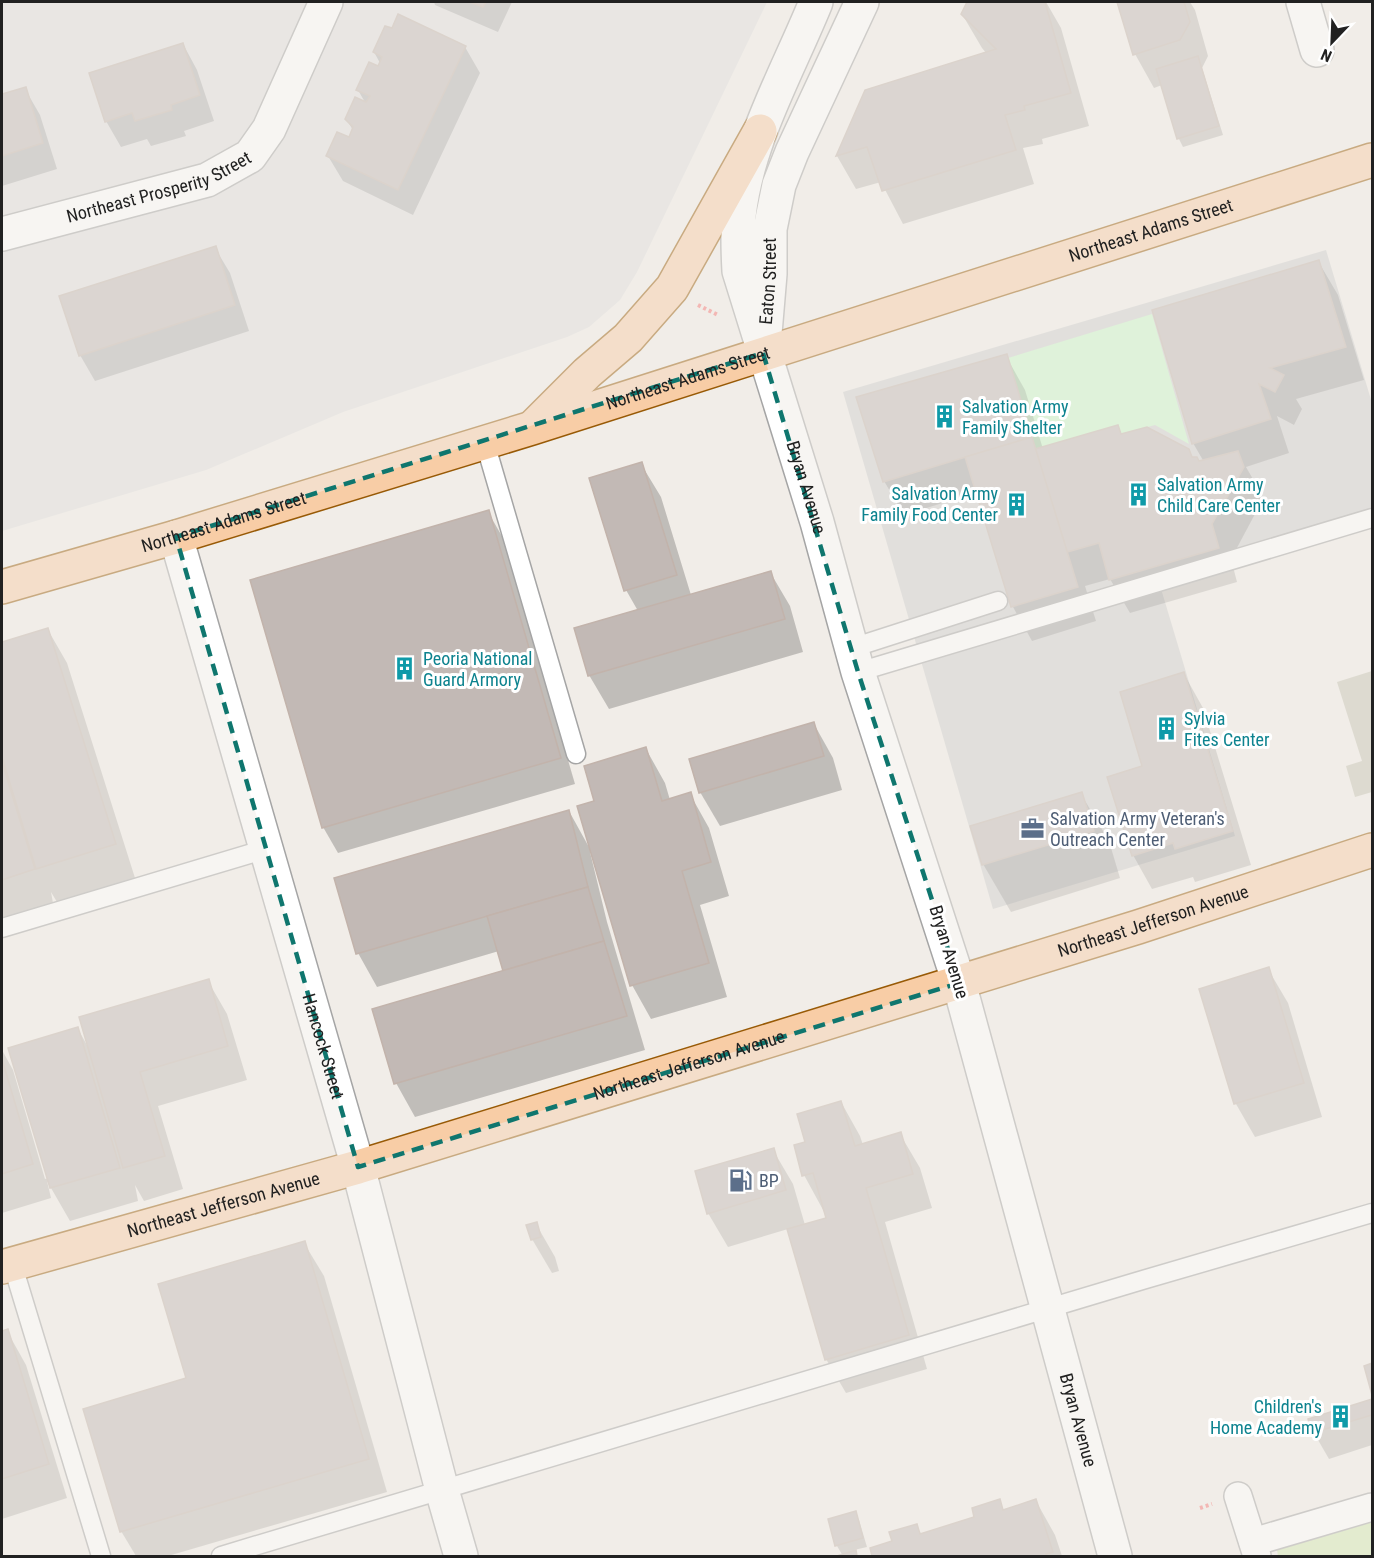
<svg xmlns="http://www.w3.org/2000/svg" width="1374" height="1558" font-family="'Roboto Condensed',sans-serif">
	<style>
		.residential { fill: #dfdede }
		.religious { fill: #cfcfcf }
		.construction { fill: #c6c4b4 }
		.grass { fill: #d2e8b1 }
		.park { fill: #c9f8c9 }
		.shadow { fill: #0003 }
		.building { fill: #c2b9b5; stroke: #c2b3ab; stroke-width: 1.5 }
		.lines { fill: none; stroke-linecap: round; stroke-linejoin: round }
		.service-casing { stroke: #a5a5a5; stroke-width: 21 }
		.pedestrian-casing { stroke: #a5a5a5; stroke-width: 30 }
		.minor-casing { stroke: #a5a5a5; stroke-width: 36 }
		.tertiary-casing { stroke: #a5a5a5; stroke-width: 36 }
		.primary-casing { stroke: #985a06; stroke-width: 36 }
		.path { stroke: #f57776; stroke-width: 4; stroke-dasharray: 3 3; stroke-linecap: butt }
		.service { stroke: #fff; stroke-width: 18 }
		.pedestrian { stroke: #fff; stroke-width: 27 }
		.minor { stroke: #fff; stroke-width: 33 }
		.tertiary { stroke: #fff; stroke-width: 33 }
		.primary { stroke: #f8cda6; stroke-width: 33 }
		.marked { fill: none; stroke: #0f766e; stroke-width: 4.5; stroke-dasharray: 12 8; stroke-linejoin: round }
		.labels { text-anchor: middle; stroke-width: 6; stroke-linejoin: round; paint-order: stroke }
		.street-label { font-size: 18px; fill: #212121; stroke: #fff }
		.culture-label { font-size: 18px; fill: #0d838f; stroke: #fff; text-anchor: start }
		.service-label { font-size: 18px; fill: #4e5e75; stroke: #fff; text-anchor: start }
	</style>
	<rect width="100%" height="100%" fill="#f1ede8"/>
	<!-- residential -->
	<polygon class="residential" points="2,2 767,2 637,272 620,300 589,327 567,337 343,412 206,470 2,531"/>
	<!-- religious -->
	<polygon class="religious" points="1326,250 1372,403 1372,518 1159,582 1235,836 993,909 843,392"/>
	<!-- construction -->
	<polygon class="construction" points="1372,671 1372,792 1355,797 1346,766 1362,761 1337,682"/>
	<!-- grass -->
	<polygon class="grass" points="1372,1522 1372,1556 1278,1556 1277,1550"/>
	<!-- park -->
	<polygon class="park" points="1152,314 1189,444 1155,425 1121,434 1118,426 1035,449 1008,358"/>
	<!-- shadow -->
	<g class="shadow">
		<polygon points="434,2 512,2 498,32 435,5"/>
		<polygon points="969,2 1046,2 1061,28 1089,126 1042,139 1043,144 1023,148 1034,184 903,224 881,182 856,189 837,156 866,92 987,54 982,48 962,14"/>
		<polygon points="1118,2 1190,2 1195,10 1208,56 1202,68 1223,135 1183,147 1179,139 1162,85 1154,88 1135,54"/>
		<polygon points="183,44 197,70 214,121 184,131 186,136 151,146 147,139 121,147 106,121"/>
		<polygon points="465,47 480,73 413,215 343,181 328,156 349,139 353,130 346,119 366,104 358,90 380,63 374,52"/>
		<polygon points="25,89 40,115 57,169 2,186 2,96"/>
		<polygon points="215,248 230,273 249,331 95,381 80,355"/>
		<polygon points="1318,261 1338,295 1364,380 1296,399 1302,409 1294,425 1277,416 1289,453 1246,467 1257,486 1262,501 1231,559 1237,582 1130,613 1110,579 1085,586 1096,621 1032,641 1013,607 978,492 904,515 884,481 1006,356 1025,390 1043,449 1117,427 1122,435 1188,450 1193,459 1199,463 1204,462 1193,443"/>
		<polygon points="641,464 661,497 691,595 770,572 790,606 803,652 609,709 589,675 638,611 626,590"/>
		<polygon points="488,512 503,538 575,784 338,853 323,827"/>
		<polygon points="48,630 67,663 135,878 57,902 51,892 53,903 2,919 2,644"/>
		<polygon points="1184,674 1203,708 1251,865 1195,882 1193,877 1152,889 1133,855 1144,767"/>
		<polygon points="814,724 833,758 842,790 720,826 700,792"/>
		<polygon points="646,749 665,783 670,800 690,794 709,828 729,896 700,905 727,997 651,1019 632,985 592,852 590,852 607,922 645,1050 415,1117 396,1083 504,972 499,951 377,987 358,953 569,811 590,849 596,802"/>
		<polygon points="1081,794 1109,841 1120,878 1011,912 983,864"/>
		<polygon points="1268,969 1288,1003 1322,1117 1255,1137 1236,1104 1201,990"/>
		<polygon points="208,981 227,1014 247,1080 158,1106 183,1189 144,1201 135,1185 138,1201 70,1221 47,1181 51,1198 2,1213 2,1050 13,1070 45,1179 48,1178 78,1029 88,1047"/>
		<polygon points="841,1102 860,1136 863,1145 900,1134 920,1168 932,1208 885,1222 927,1369 846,1393 826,1359 788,1229 728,1247 708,1213 773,1150 793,1184 805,1225 828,1219 804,1175 807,1143"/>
		<polygon points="536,1224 555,1257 559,1271 552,1273 532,1239"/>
		<polygon points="304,1243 324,1276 387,1492 168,1556 136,1556 121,1531 188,1379"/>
		<polygon points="7,1331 26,1365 67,1498 2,1519 2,1333"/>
		<polygon points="1372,1400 1372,1445 1329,1459 1314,1433 1309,1420"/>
		<polygon points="999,1501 1004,1511 1036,1501 1055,1535 1062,1556 874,1556 872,1549 894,1542 916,1526 922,1535 976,1518"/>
		<polygon points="855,1512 859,1520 867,1547 854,1550 857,1556 840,1556 843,1556 837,1546 829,1520"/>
	</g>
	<!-- building -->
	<g class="building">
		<polygon points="470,2 486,2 483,7"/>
		<polygon points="967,2 1045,2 1071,93 1024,106 1025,110 1005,115 1016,150 882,191 867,147 836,156 865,90 996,49 961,14"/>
		<polygon points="1117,2 1184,2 1190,22 1180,40 1133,55"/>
		<polygon points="398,14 466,46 398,190 326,156 337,132 349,137 353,127 345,119 355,97 366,102 370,96 356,90 369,62 378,66 382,57 373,52 385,26 392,28"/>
		<polygon points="183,43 200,95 171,105 172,110 135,121 132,113 105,122 89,73"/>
		<polygon points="1198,56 1219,126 1177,139 1156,69"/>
		<polygon points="26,87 43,143 2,156 2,94"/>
		<polygon points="216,246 235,305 79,356 59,296"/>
		<polygon points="1319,260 1346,347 1270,368 1284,375 1275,392 1259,384 1271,419 1192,444 1152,310"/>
		<polygon points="1007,354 1032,437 883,482 856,397"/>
		<polygon points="1118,425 1121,434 1147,427 1189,449 1192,457 1197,457 1199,461 1238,451 1244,467 1212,524 1219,548 1109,580 1099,543 1067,552 1035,449"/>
		<polygon points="1032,437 1078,587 1011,607 965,457"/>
		<polygon points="642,462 677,575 624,591 589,478"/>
		<polygon points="489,510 561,758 322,828 250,580"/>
		<polygon points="771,571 785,619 588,676 574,628"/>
		<polygon points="48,628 116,844 36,869 2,757 2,642"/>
		<polygon points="1184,672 1233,831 1175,849 1173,843 1132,856 1107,777 1142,766 1120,692"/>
		<polygon points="814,722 824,756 699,793 689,759"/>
		<polygon points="646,747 662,801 691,792 711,862 682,871 709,963 630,986 577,806 594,801 584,766"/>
		<polygon points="2,762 35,869 2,880"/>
		<polygon points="1082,792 1094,831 982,865 970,826"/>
		<polygon points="569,810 588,887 356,954 334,878"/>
		<polygon points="588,887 604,941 503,971 487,916"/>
		<polygon points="604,941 627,1016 394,1084 372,1009"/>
		<polygon points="1269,967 1304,1083 1234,1104 1199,989"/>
		<polygon points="209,979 228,1046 140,1072 165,1156 123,1168 79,1017"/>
		<polygon points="78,1027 120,1168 50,1188 8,1048"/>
		<polygon points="2,1059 33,1164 2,1174"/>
		<polygon points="841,1101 855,1146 901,1132 913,1174 866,1188 909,1335 825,1360 787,1229 826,1218 813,1173 802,1176 794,1145 805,1142 797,1114"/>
		<polygon points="774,1148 786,1190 707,1214 695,1171"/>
		<polygon points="537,1222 541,1237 531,1240 526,1225"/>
		<polygon points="305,1241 369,1459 120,1532 83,1409 186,1378 158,1284"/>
		<polygon points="8,1329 49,1464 2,1479 2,1331"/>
		<polygon points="1372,1363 1372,1395 1364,1366"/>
		<polygon points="1372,1399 1372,1415 1312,1433 1308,1419"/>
		<polygon points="1000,1499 1003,1510 1036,1499 1053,1552 1046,1554 1047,1556 872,1556 870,1548 892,1541 889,1532 917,1524 920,1534 974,1517 972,1508"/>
		<polygon points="856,1511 863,1538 835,1546 828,1519"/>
		<polygon points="856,1550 857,1556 837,1556"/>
	</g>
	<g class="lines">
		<defs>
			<g id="service">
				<polyline points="485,443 576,754"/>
				<polyline points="852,648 998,601"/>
				<polyline points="858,672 1372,518"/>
				<polyline points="2,928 266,849"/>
				<polyline points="12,1263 101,1556"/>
				<polyline points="221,1556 1146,1279 1372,1213"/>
			</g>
			<g id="pedestrian">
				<polyline points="1238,1496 1257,1556"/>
				<polyline points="1253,1542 1372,1507"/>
			</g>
			<g id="minor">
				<polyline points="1303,2 1317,50"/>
				<path id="s1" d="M2 234 207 180 250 156 269 129 326 2"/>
				<path id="s2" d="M176 537 358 1167 442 1490 461 1556"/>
				<path id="s3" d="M959 983 1115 1556"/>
			</g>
			<g id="tertiary">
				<path id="s4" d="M816 2C788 71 747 141 739 216 737 235 738 253 739 271L817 522 858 672 959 983"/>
				<path id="s5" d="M765 333 770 274V229L779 185 792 152 862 2"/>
			</g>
			<g id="primary">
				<polyline points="535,425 587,373 628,338 672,288 760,131"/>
				<path id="s6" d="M2 587 176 537 532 428 1372 160"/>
				<path id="s7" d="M2 1267 358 1167 1138 927 1372 850"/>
			</g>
		</defs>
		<!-- service casing -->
		<use href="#service" class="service-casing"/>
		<!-- pedestrian casing -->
		<use href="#pedestrian" class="pedestrian-casing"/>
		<!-- minor casing -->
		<use href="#minor" class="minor-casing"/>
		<!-- tertiary casing -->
		<use href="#tertiary" class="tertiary-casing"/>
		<!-- primary casing -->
		<use href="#primary" class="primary-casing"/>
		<!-- path -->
		<g class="path">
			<polyline points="698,305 718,315"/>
			<polyline points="1200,1508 1212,1504"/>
		</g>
		<!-- service -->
		<use href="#service" class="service"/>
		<!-- pedestrian -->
		<use href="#pedestrian" class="pedestrian"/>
		<!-- minor -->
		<use href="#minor" class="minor"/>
		<!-- tertiary -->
		<use href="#tertiary" class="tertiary"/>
		<!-- primary -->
		<use href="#primary" class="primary"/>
	</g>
	<!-- marked area -->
	<path d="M0 0H1374V1558H0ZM763 353 858 672 959 983 358 1167 176 537Z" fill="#f1ede8" fill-opacity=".55" fill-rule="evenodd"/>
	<path class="marked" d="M763 353 858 672 959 983 358 1167 176 537Z"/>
	<!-- icons -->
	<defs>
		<symbol id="building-bare" viewBox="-9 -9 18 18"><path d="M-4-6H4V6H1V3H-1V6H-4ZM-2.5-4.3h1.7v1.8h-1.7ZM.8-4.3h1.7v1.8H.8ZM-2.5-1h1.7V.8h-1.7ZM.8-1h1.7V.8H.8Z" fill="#0f9aa8" stroke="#fff" stroke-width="2.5" paint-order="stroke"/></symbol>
		<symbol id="office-bare" viewBox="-9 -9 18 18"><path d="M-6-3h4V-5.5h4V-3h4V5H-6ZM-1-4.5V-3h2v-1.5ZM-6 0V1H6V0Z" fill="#5c6f8a" stroke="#fff" stroke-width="2.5" paint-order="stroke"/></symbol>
		<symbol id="fuel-bare" viewBox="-9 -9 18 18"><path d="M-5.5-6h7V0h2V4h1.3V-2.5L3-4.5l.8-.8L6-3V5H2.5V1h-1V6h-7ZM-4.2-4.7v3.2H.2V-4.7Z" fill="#5c6f8a" stroke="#fff" stroke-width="2.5" paint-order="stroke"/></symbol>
	</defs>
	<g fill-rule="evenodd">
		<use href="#building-bare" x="928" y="400" width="33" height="33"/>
		<use href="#building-bare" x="1122" y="478" width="33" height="33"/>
		<use href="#building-bare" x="1000" y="488" width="33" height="33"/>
		<use href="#building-bare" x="388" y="652" width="33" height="33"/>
		<use href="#building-bare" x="1150" y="712" width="33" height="33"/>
		<use href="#office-bare" x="1016" y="812" width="33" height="33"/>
		<use href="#fuel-bare" x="724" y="1164" width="33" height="33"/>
		<use href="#building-bare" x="1324" y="1400" width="33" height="33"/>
	</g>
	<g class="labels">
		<!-- street labels -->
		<g class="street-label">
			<text dy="6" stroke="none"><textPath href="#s1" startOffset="164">Northeast Prosperity Street</textPath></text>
			<text dy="6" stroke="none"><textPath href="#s6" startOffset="1203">Northeast Adams Street</textPath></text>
			<text dy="6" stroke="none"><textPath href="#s5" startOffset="52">Eaton Street</textPath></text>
			<text dy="6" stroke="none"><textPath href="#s6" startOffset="717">Northeast Adams Street</textPath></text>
			<text dy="6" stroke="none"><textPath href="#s4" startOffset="510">Bryan Avenue</textPath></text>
			<text dy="6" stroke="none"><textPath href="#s6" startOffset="231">Northeast Adams Street</textPath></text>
			<text dy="6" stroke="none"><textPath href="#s7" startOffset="1202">Northeast Jefferson Avenue</textPath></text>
			<text transform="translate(949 952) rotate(73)" y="6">Bryan Avenue</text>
			<text dy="6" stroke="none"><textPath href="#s2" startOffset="530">Hancock Street</textPath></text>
			<text dy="6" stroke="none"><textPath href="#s7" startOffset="716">Northeast Jefferson Avenue</textPath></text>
			<text dy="6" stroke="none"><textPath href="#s7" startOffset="230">Northeast Jefferson Avenue</textPath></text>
			<text dy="6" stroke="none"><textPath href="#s3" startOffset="453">Bryan Avenue</textPath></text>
		</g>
		<!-- culture labels -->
		<g class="culture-label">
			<text x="962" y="413">Salvation Army<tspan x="962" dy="21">Family Shelter</tspan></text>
			<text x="1157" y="491">Salvation Army<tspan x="1157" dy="21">Child Care Center</tspan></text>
			<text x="998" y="500" text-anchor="end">Salvation Army<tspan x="998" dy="21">Family Food Center</tspan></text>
			<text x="423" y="665">Peoria National<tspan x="423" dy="21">Guard Armory</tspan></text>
			<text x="1184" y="725">Sylvia<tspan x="1184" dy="21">Fites Center</tspan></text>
			<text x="1322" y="1413" text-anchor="end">Children's<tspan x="1322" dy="21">Home Academy</tspan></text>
		</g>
		<!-- service labels -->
		<g class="service-label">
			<text x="1050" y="825">Salvation Army Veteran's<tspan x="1050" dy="21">Outreach Center</tspan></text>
			<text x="759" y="1187">BP</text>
		</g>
	</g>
	<!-- border -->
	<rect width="1374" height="1558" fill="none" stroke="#212121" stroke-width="6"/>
	<!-- north arrow -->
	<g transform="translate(1332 42) rotate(203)" stroke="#ffffff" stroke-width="4.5" paint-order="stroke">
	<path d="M0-4.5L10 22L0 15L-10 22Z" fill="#212121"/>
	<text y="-9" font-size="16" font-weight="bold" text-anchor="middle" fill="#212121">N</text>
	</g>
</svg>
